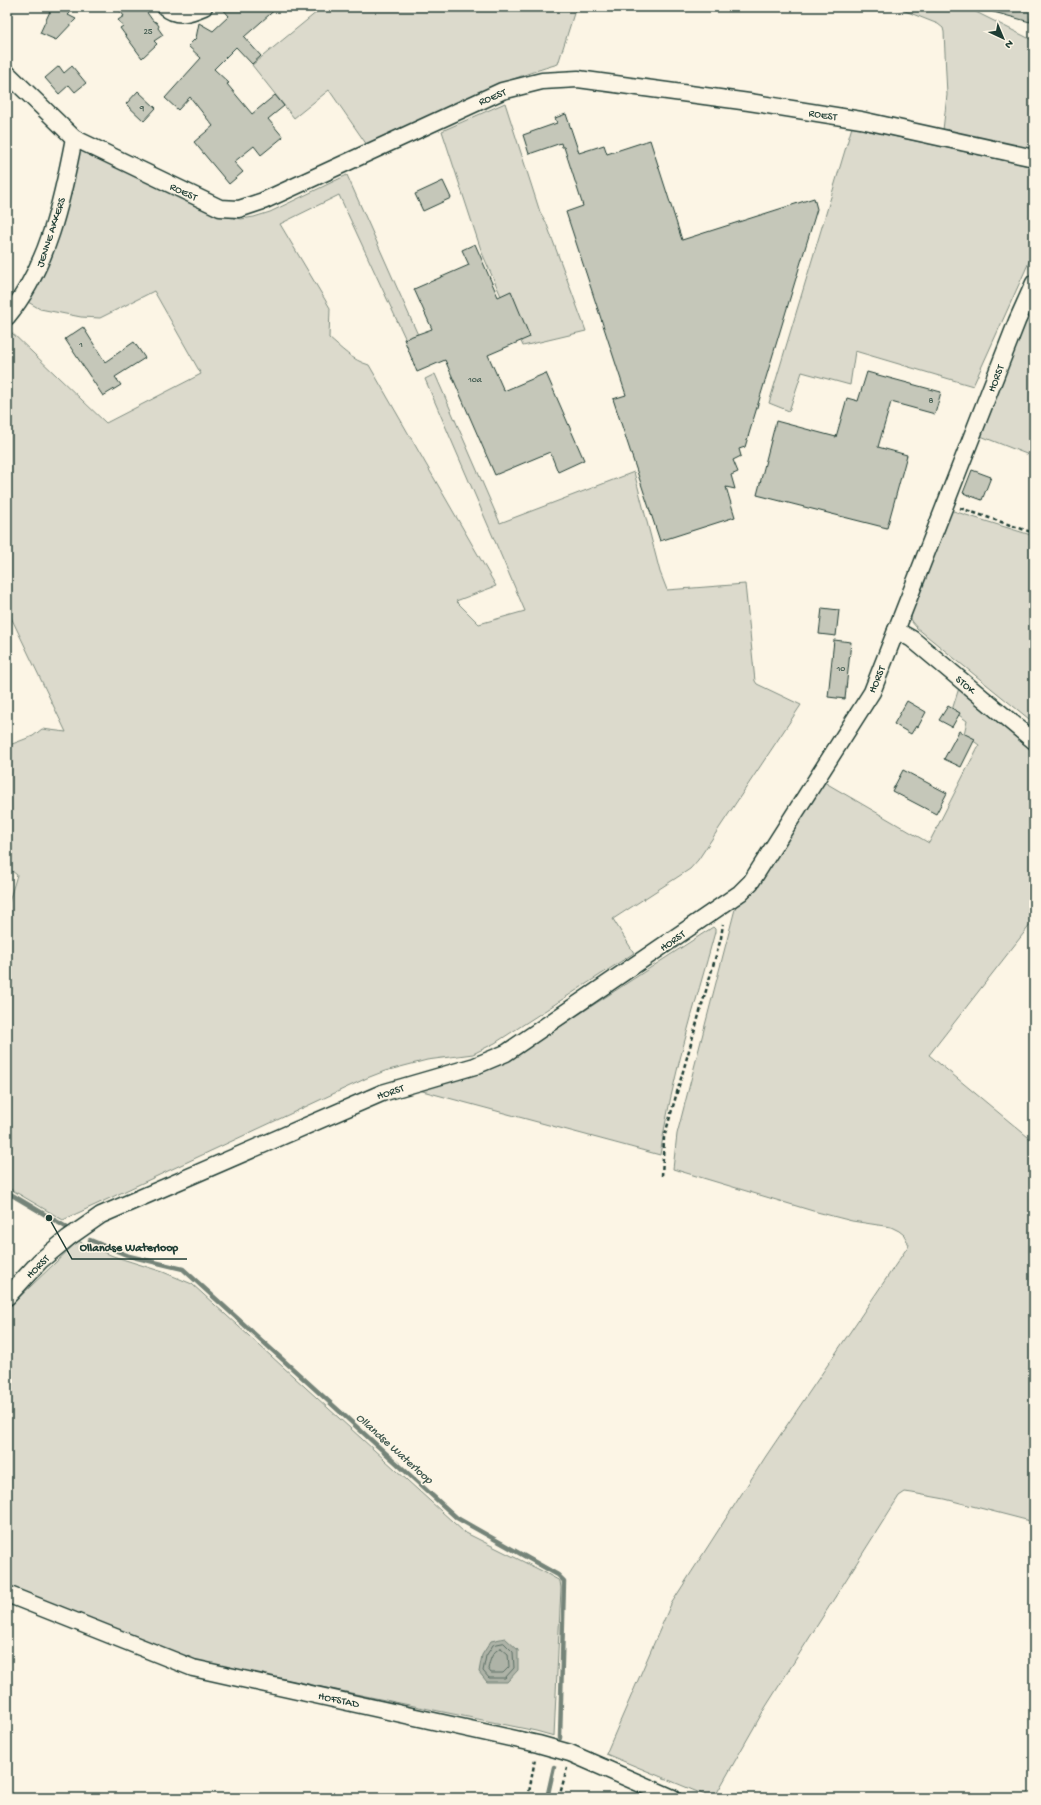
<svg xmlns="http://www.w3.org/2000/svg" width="1041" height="1805" font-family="'Gochi Hand',sans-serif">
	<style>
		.green { fill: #dcdacc; stroke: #7e8c80 }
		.water { fill: #aeb3a7; stroke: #758479 }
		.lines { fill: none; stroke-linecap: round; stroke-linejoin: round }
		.shore { stroke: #586c62; stroke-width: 1 }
		.stream { stroke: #758479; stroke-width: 4.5 }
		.building { fill: #c5c7b9; stroke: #1f3d34 }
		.street-casing { stroke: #1f3d34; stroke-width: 19 }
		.path { stroke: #1f3d34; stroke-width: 2.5; stroke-dasharray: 4 3; stroke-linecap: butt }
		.street { stroke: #fcf5e5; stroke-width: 16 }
		.labels { text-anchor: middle; stroke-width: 3; stroke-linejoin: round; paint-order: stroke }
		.number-label { font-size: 9px; fill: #486055 }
		.street-label { font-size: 11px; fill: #1f3d34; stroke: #fcf5e5 }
		.water-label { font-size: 12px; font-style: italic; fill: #435a51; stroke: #fcf5e5 }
		.leader { fill: none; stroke: #1f3d34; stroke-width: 1.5 }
		.callout-dot { fill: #1f3d34; stroke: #fcf5e5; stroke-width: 1.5 }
		.callout-label { font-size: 12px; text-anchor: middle; font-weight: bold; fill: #1f3d34; stroke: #fcf5e5; stroke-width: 3; stroke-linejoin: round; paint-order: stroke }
	</style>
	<rect width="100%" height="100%" fill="#fcf5e5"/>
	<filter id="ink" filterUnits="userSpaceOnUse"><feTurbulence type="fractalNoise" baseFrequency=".025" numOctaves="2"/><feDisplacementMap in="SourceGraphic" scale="8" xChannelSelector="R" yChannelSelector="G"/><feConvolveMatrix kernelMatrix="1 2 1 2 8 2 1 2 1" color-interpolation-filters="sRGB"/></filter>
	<g filter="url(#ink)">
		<!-- green -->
		<g class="green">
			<path d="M323 7H576L558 64C492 83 430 116 367 145L329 90 294 118 252 65Z"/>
			<polygon points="895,7 966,7 1034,41 1034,151 943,130 947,95 944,32 943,28 938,24"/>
			<polygon points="505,103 540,212 546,222 586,331 523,346 482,253 442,131"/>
			<polygon points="852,127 1034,167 1034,251 973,386 855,351 850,385 802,372 789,411 769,403"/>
			<path d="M79 145 203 206 228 217 241 219 254 217 270 212 347 175 418 335 406 340 339 195 280 224 330 308 329 338C342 349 352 360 369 365L496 586 456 601 479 624 525 611 425 379 435 374 500 523 634 472 660 572 667 590 745 584 755 681 757 684 801 705 698 860 690 869 613 919 634 953 495 1043 473 1054 427 1060 385 1071 367 1078 63 1220 7 1187V908L17 875 7 867V746L33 736 42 729 66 732 7 609V332L9 330 106 423 201 374 154 291 100 318 81 317 40 309 28 302 40 277Z"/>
			<polygon points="1034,293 1034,457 978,435"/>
			<polygon points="950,510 1034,536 1034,723 917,628 911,621 912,610"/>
			<polygon points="959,688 1034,749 1034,920 929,1055 1034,1142 1034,1522 945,1499 912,1493 905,1492 899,1496 765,1708 714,1798 712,1798 606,1754 671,1604 766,1456 909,1245 904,1235 899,1231 891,1227 852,1221 813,1211 673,1169 677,1134 736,905 824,782 929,843 979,745 964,734 967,721 952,710"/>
			<path d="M713 927 715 929V932C695 1006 671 1080 660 1155L415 1089 518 1054Z"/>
			<polygon points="78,1241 113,1256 163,1272 192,1284 464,1532 542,1571 560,1581 561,1588 554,1736 536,1731 195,1661 7,1587 7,1309"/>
		</g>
		<!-- water -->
		<polygon class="water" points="505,1638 518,1650 518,1670 507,1682 487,1682 479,1672 482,1655 491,1641"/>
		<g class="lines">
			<!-- shore -->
			<g class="shore">
				<polygon points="504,1643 513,1652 514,1668 505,1678 489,1678 483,1671 486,1656 493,1645"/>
				<path d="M501 1648 508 1654 509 1667 503 1673H491L488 1669C490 1660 492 1651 501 1648Z"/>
			</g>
			<!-- stream -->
			<g class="stream">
				<polyline points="7,1192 66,1227"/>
				<polyline points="90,1240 129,1256 183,1269 457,1518 558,1575 564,1581 560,1738"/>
				<polyline points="547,1798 554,1767"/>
			</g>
		</g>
		<!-- building -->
		<g class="building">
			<polygon points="52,7 76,7 68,15 76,19 56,40 40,33"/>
			<polygon points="117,7 143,7 153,21 156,22 159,26 158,28 163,35 154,41 157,44 142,58 120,28 123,26 118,20 124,16"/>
			<polygon points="221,7 278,7 244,37 261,56 252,64 236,47 214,69 229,83 227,84 252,114 275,95 284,106 268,119 283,137 261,155 254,146 234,162 243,172 229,184 194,142 213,126 190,97 178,110 165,98 201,58 188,46 196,38 199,23 213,31 229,16"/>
			<polygon points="991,7 1034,7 1030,22 990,11"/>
			<polygon points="59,66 64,73 72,66 86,83 75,92 69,85 59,94 45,78"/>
			<polygon points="138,91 156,108 144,121 126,104"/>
			<polygon points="566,114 579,153 604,145 607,154 650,140 682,240 814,198 817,209 745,447 739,449 741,456 733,460 738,472 731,475 735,489 726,487 735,517 660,541 613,399 626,395 566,212 583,206 564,147 562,147 561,143 529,154 523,135 557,123 555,118"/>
			<polygon points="443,181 451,198 423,211 415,194"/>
			<polygon points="475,244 498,297 511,291 530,337 488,355 504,391 546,373 584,460 558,472 550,452 495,475 445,360 417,372 404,339 432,329 414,289 469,265 462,250"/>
			<polygon points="83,327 105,362 134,342 145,358 115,377 121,385 103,396 65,339"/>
			<polygon points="867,372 941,392 935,414 891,402 878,447 907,455 887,528 757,495 776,421 836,437 847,398 858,401"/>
			<polygon points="972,470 991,477 982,500 963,493"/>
			<polygon points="822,608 839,610 836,636 819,634"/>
			<polygon points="834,640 851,642 845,699 828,697"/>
			<polygon points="907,701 926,712 918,727 916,726 911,734 894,724"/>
			<polygon points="948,706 960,713 952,727 939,720"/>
			<polygon points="959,731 975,739 961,767 944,759"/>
			<polygon points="903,770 947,793 936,814 892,791"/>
		</g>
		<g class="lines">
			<defs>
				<g id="street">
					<path d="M165 7C177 18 190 13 204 7"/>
					<polyline points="7,73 74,138 220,208 239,209 263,201 502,91 542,81 578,79 749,102 861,120 1034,158"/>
					<path d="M7 317C48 267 62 201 74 138"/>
					<polyline points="896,630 912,639 1034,741"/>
					<polyline points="7,1297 40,1261 68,1238 101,1215 382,1093 475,1066 506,1053 740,893 751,882 872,692 1017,321 1034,283"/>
					<polyline points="7,1594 193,1668 538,1744 570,1753 673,1798"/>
				</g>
			</defs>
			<!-- street casing -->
			<use href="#street" class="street-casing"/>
			<!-- path -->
			<g class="path">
				<polyline points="960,508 1034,533"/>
				<polyline points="662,1176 664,1138 721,938 723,924"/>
				<polyline points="528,1798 535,1759"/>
				<polyline points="559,1798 567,1768"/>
			</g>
			<!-- street -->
			<use href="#street" class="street"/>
		</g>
	</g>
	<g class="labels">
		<!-- number labels -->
		<g class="number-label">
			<text x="148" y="34">25</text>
			<text x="142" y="111">9</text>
			<text x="81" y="347">1</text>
			<text x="475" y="382">10a</text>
			<text x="931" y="403">8</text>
			<text x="841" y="671">10</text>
		</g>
		<!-- street labels -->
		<g class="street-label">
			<text transform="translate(492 96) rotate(-22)" y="4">ROEST</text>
			<text transform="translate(823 114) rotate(9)" y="4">ROEST</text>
			<text transform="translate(184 191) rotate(25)" y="4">ROEST</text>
			<text transform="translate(50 232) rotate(-72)" y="4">JENNE AKKERS</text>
			<text transform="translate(995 378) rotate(-69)" y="4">HORST</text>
			<text transform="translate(876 679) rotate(-67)" y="4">HORST</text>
			<text transform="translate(966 684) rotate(40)" y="4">STOK</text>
			<text transform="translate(672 940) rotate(-34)" y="4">HORST</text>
			<text transform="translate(390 1091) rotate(-18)" y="4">HORST</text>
			<text transform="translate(37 1266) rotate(-45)" y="4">HORST</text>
			<text transform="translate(339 1699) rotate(12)" y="4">HOFSTAD</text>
		</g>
		<!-- water labels -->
		<g class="water-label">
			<text transform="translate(395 1448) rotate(42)" y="4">Ollandse Waterloop</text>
		</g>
	</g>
	<!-- callouts -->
	<path class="leader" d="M49 1218L72 1259H187"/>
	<circle class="callout-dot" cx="49" cy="1218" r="4"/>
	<g class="callout-label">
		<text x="129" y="1251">Ollandse Waterloop</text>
	</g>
	<!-- margin -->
	<rect width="1041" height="1805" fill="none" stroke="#fcf5e5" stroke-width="24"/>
	<rect x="12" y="12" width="1017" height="1781" fill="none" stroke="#1f3d34" stroke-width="1.5" filter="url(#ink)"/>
	<!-- north arrow -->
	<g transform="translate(1003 38) rotate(136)" stroke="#fcf5e5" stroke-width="3" paint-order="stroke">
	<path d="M0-3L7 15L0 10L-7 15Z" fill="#1f3d34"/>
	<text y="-6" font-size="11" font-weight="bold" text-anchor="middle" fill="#1f3d34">N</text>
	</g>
</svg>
